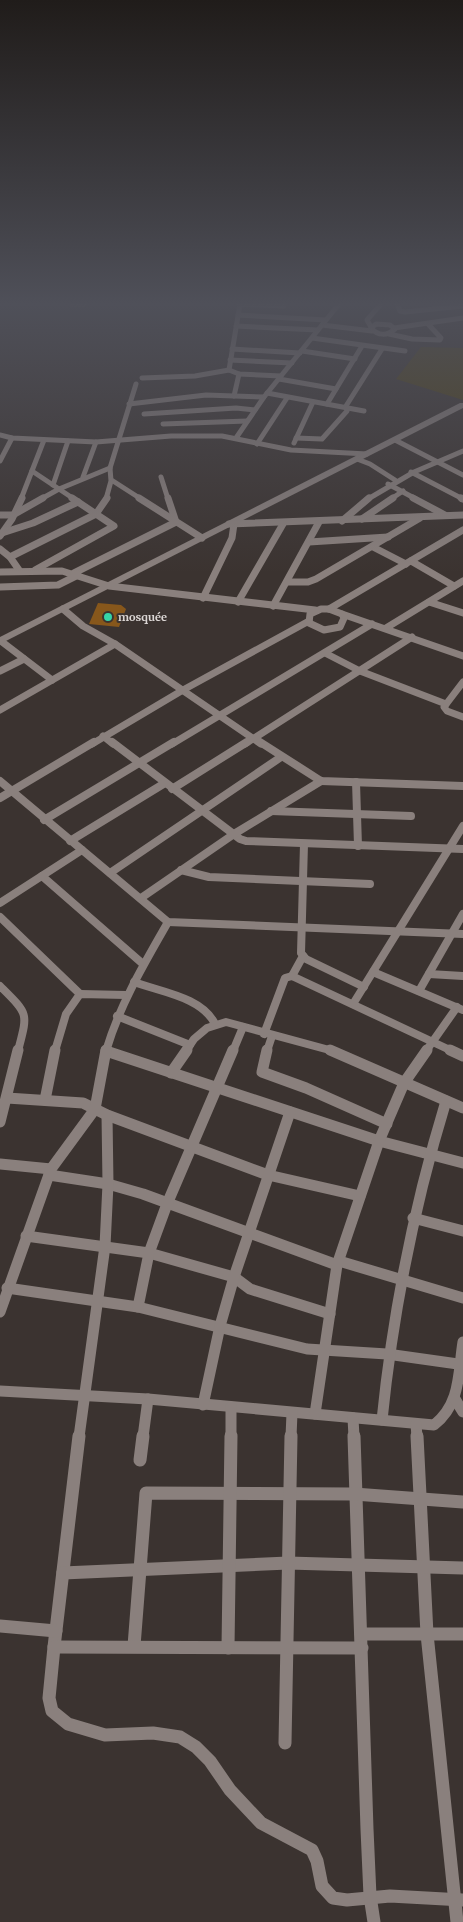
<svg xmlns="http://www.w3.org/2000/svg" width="463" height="1922" font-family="Merriweather,serif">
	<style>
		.green { fill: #4d3f11 }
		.building { fill: #87571b }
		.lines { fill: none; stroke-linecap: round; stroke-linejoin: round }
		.street-far4 { stroke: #8a807d; stroke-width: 5 }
		.street-far3 { stroke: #8a807d; stroke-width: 7 }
		.street-far2 { stroke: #8a807d; stroke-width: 8 }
		.street-far1 { stroke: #8a807d; stroke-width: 11 }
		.street { stroke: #8a807d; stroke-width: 13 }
		.secondary { fill: #8a807d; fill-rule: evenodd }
		.poi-dot { fill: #36d4a7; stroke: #3b3330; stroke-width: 2 }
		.labels { text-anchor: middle; stroke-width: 4; stroke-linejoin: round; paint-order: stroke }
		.far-poi-label { font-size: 11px; font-weight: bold; fill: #dcd7d5; stroke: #3b3330; text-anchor: start }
	</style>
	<rect width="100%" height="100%" fill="#3b3330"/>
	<!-- green -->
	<polygon class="green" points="421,347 463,348 463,400 396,379"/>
	<!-- building -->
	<polygon class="building" points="98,603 121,605 126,609 119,627 89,624"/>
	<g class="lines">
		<!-- street-far4 -->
		<g class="street-far4">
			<polyline points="72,304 84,304"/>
			<polyline points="239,304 284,306"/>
			<polyline points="240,304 229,370 239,374 281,376"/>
			<polyline points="397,304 400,311 405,312 463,306"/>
			<polyline points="238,315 326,320"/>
			<path d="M376 324 390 325 395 329C387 336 378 336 371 328Z"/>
			<polyline points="322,325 372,331"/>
			<polyline points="236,326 318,330"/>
			<polyline points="371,327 367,320 381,304"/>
			<polyline points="394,328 463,318"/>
			<polyline points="389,334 412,339 440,340 441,338 428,324"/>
			<polyline points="312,338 405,351"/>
			<polyline points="232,349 300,353"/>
			<polyline points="302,351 355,359"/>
			<polyline points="230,360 292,363"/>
			<polyline points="142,378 195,376 229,370"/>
			<polyline points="279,379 336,389"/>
			<polyline points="267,393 364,411"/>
			<polyline points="234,396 239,374"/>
			<polyline points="129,404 206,395 264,397"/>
			<polyline points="327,404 362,346"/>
			<polyline points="144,414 236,408 255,410"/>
			<polyline points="163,424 247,421"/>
			<polyline points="0,435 12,438 96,442 171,436 222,436 291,450 367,454"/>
			<polyline points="236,438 264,397 339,304"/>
			<polyline points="296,438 322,439 347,411 346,406 382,349"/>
			<polyline points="395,440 463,475"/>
			<polyline points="294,443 313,402"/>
			<polyline points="257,444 287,398"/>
			<polyline points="357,459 370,464 395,480"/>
			<polyline points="0,461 12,438"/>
			<polyline points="32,471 74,499"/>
			<polyline points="411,472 463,499"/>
			<polyline points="83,477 96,442"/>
			<polyline points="161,477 168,499"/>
			<polyline points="113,481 141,499"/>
			<polyline points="388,484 416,499"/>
			<polyline points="53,485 68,441"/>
			<polyline points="21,499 44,440"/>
			<polyline points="41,499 59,489 110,468"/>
			<polyline points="106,499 111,481 110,468 136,384"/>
			<polyline points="368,499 414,472 463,451"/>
			<polyline points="391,499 403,491"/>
		</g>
		<!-- street-far3 -->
		<g class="street-far3">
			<polyline points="139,498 202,538"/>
			<polyline points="413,498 445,515"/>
			<polyline points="461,498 463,499"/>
			<polyline points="0,515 13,515 43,498"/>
			<polyline points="362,519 393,498"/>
			<polyline points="342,521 369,498"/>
			<polyline points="229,524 463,515"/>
			<polyline points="2,533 33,523 78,502"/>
			<polyline points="0,536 12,519 22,498"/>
			<polyline points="309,542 388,537"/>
			<polyline points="373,547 406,564"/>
			<polyline points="0,549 10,557 19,570"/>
			<polyline points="10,557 96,514 107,498"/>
			<polyline points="411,561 454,586"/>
			<polyline points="35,570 114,526 72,498"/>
			<polyline points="0,572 62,571 109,586 315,610"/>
			<polyline points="74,573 176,522 168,498"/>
			<polyline points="287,582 308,582 316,579 420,518"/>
			<polyline points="0,587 58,585 78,575"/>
			<polyline points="203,598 232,538 234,524"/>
			<polyline points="238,602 283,524"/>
			<polyline points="429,602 463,613"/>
			<polyline points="273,606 319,522"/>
			<polyline points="63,609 83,626 115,644 261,744"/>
			<polygon points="321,609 329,609 342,614 344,618 340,627 324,630 309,623 310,614"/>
			<polyline points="329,609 463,530"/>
			<polyline points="342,614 463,656"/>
			<polyline points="386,628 463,581"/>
			<polyline points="1,641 52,680"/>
			<polyline points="325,653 360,671 446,704"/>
			<polyline points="0,671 24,659"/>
			<polyline points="463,682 444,707 447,711 463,717"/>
			<polyline points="0,710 115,644"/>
			<polyline points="103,736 113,744"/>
			<polyline points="92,744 183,690 309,621"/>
			<polyline points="172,744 372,624"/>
			<polyline points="245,744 412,637"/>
		</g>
		<!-- street-far2 -->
		<g class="street-far2">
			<polyline points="112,742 240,839 246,841 463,849"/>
			<polyline points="260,742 321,781 463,786"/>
			<polyline points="0,781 168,922 463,934"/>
			<polyline points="356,782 358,846"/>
			<polyline points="172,789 247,742"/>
			<polyline points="0,798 94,742"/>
			<polyline points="271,811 411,816"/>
			<polyline points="44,820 174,742"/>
			<polyline points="70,841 165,783"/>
			<polyline points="304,844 301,953 306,959 364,987"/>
			<polyline points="181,870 209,877 370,884"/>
			<polyline points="110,873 281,757"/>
			<polyline points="42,876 143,964"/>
			<polyline points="141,898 234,834 321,781"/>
			<polyline points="0,903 82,850"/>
			<polyline points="0,917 80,994"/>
			<polyline points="373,972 463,1010"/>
			<polyline points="429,974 463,976"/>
			<polyline points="292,976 303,956"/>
			<path d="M134 982C161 992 202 997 215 1024"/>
			<path d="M0 986C29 1015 28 1012 18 1051"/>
			<polyline points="419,991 463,914"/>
			<polyline points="353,1004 463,826"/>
			<polyline points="117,1016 190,1045"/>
			<polyline points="264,1034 285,978 292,976 452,1051"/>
			<polyline points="55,1051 66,1014 80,994 126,995"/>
			<path d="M106 1051C120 1004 144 964 168 922"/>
			<polyline points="186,1051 194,1039 207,1028 226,1022 333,1051"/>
			<polyline points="233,1051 243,1027"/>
			<polyline points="267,1051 272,1036"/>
			<polyline points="426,1051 457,1007"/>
		</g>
		<!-- street-far1 -->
		<g class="street-far1">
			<polyline points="267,1050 262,1072 306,1088 387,1124"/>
			<polyline points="330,1050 463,1108"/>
			<polyline points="450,1050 463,1056"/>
			<polyline points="106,1051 379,1141 463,1163"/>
			<polyline points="171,1073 187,1050"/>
			<polyline points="7,1098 83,1103 107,1115 268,1175 360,1196"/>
			<polyline points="45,1100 55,1050"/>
			<polyline points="0,1122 18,1050"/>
			<polyline points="0,1164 51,1169"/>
			<polyline points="49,1175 108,1184 143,1194 337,1265"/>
			<polyline points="413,1218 463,1231"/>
			<polyline points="26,1236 149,1253 234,1277 250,1289 330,1314"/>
			<polyline points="339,1261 463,1298"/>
			<polyline points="7,1288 138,1307 307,1349 387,1354 458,1364"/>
			<polyline points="138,1307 149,1253 167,1204 233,1050"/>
			<polyline points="0,1312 51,1169 95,1109 106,1050"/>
			<path d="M0 1391 148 1399 434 1425C461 1404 458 1373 463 1342"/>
			<polyline points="455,1399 463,1412"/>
			<polyline points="203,1405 220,1326 234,1277 290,1112"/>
			<polyline points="315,1414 337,1265 379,1141 404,1083 427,1050"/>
			<polyline points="353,1418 354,1437"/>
			<path d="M382 1420C393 1311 414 1206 446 1101"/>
			<polyline points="416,1424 417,1437"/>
			<polyline points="79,1437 105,1246 108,1184 107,1115"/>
			<polyline points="143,1437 148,1399"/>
			<polyline points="231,1437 231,1407"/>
			<polyline points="291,1437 292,1413"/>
		</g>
		<!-- street -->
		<g class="street">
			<polyline points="79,1436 54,1647 49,1698 52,1711 68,1724 105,1735 153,1733 180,1737 196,1747 210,1761 230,1790 261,1823 312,1850 317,1861 322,1886 333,1898 347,1900 390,1896 463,1900"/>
			<polyline points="354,1436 367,1829 370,1896 374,1922"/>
			<polyline points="417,1436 427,1634 457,1922"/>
			<polyline points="140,1460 143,1436"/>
			<polyline points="63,1573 288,1563 463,1568"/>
			<polyline points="0,1626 56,1631"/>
			<polyline points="361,1634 463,1634"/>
			<polyline points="134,1646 146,1493 354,1494 463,1502"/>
			<polyline points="54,1647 362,1648"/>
			<polyline points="228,1648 231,1436"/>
			<polyline points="285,1743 291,1436"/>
		</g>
		<!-- secondary -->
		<polygon class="secondary" points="460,403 463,403 463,408 0,644 0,637"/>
	</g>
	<!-- sky -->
	<linearGradient id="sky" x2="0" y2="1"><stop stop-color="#201c1a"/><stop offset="0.53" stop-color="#4f5059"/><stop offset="1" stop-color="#4f5059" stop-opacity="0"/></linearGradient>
	<rect width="463" height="573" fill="url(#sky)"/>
	<!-- markers -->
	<circle class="poi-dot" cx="108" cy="617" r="5"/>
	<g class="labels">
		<!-- far-poi labels -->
		<g class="far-poi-label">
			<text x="118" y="621">mosquée</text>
		</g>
	</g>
</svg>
